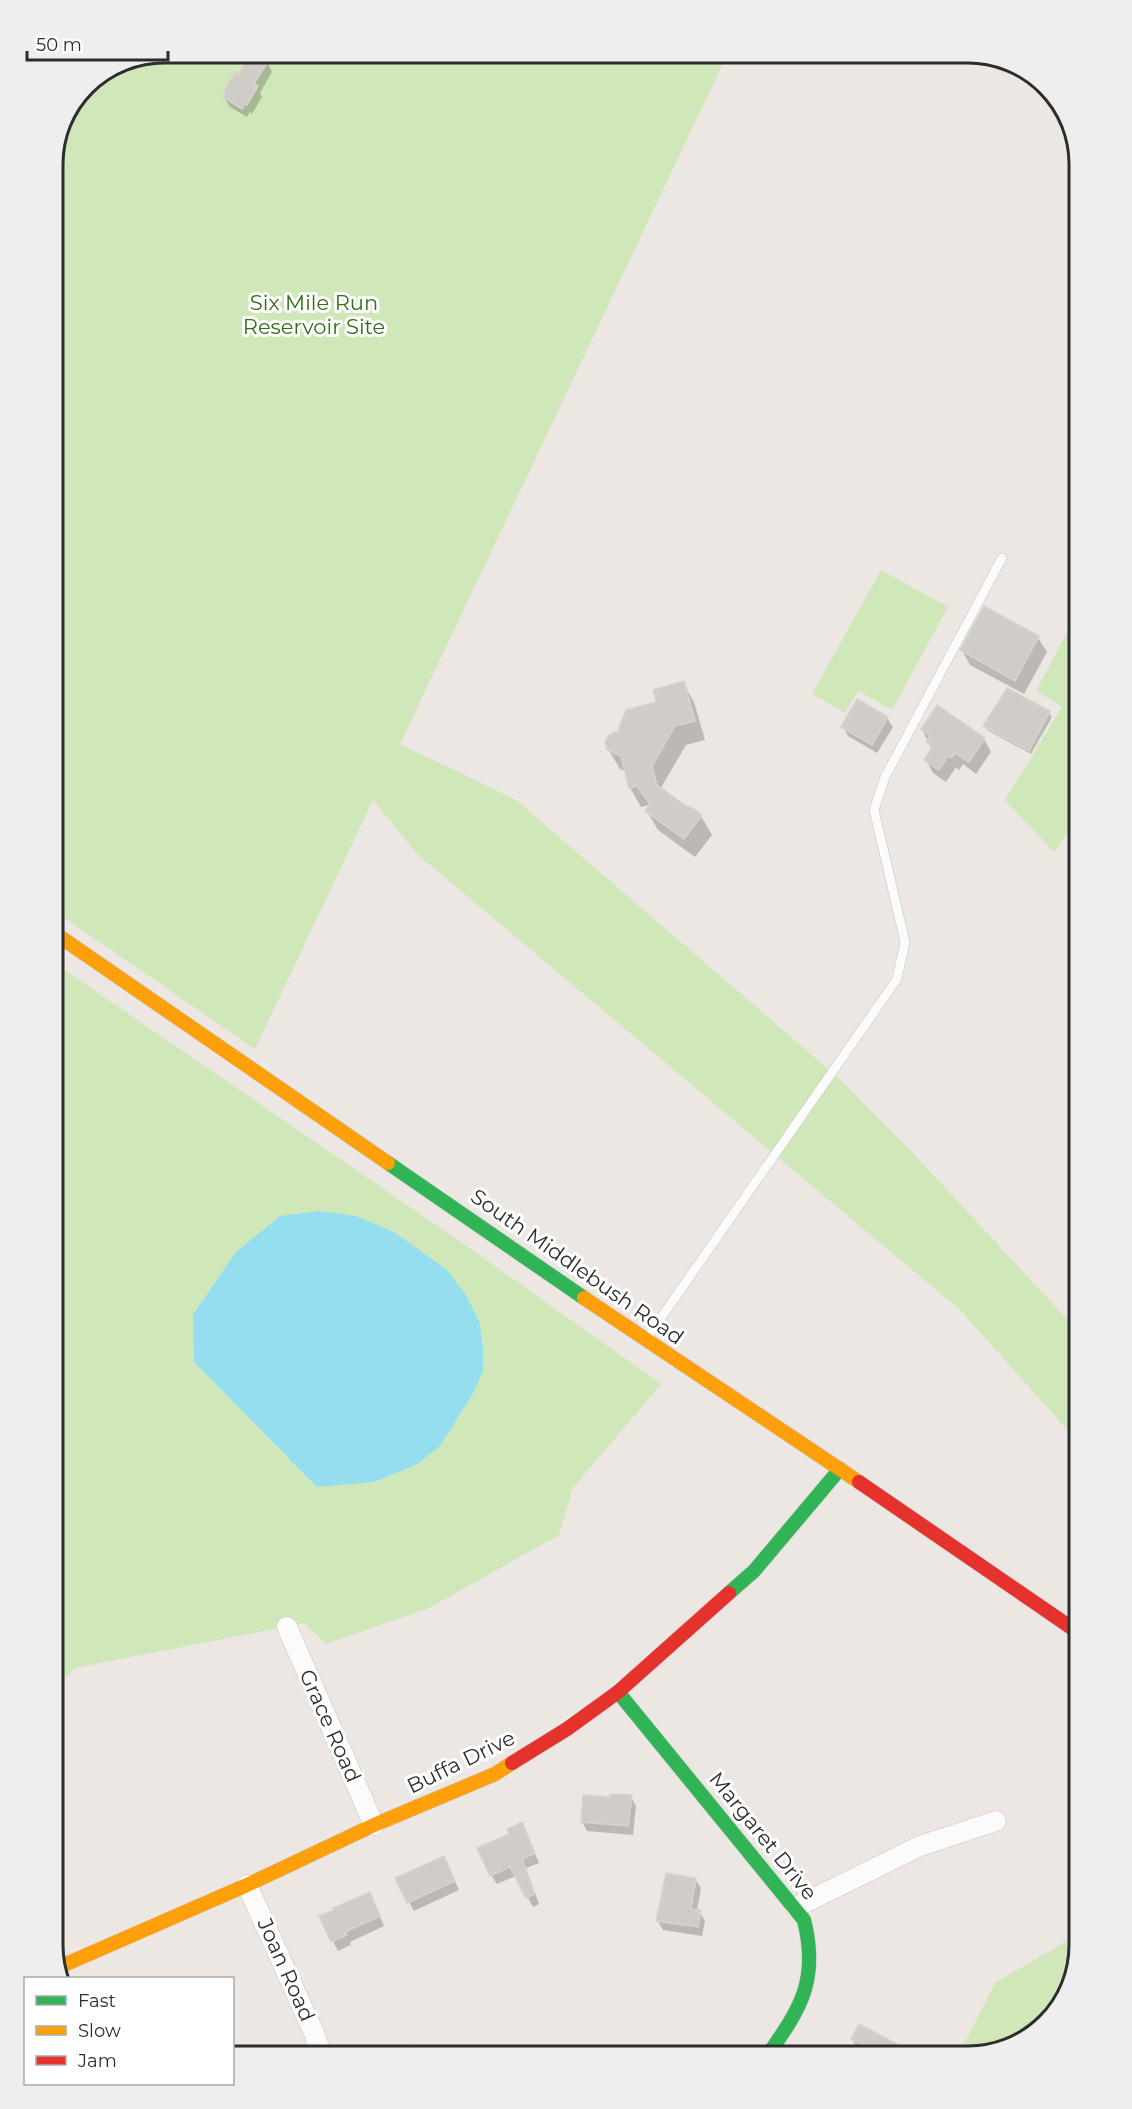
<svg xmlns="http://www.w3.org/2000/svg" width="1132" height="2109" font-family="Montserrat,sans-serif">
	<style>
		.green { fill: #d0e7ba; fill-rule: evenodd }
		.water { fill: #94deef }
		.shadow { fill: #0003 }
		.building { fill: #d0cdc9; stroke: #d7d3ce; stroke-width: 1.5 }
		.lines { fill: none; stroke-linecap: round; stroke-linejoin: round }
		.lane-casing { stroke: #c5c4c3; stroke-width: 10 }
		.street-casing { stroke: #c5c4c3; stroke-width: 21 }
		.fast-casing { stroke: #c5c4c3; stroke-width: 15 }
		.slow-casing { stroke: #c5c4c3; stroke-width: 15 }
		.jam-casing { stroke: #c5c4c3; stroke-width: 15 }
		.lane { stroke: #fcfbfb; stroke-width: 9 }
		.street { stroke: #fcfbfb; stroke-width: 20 }
		.fast { stroke: #30b455; stroke-width: 14 }
		.slow { stroke: #ff9f0a; stroke-width: 14 }
		.jam { stroke: #e5322d; stroke-width: 14 }
		.labels { text-anchor: middle; stroke-width: 6; stroke-linejoin: round; paint-order: stroke }
		.park-label { font-size: 21px; fill: #316f18; stroke: #fff }
		.street-label { font-size: 21px; fill: #2d2d2d; stroke: #fff }
		.rim { fill: none; stroke: #2d2d2d; stroke-width: 3 }
	</style>
	<rect width="100%" height="100%" fill="#ece7e2"/>
	<!-- green -->
	<g class="green">
		<polygon points="164,53 728,53 400,744 516,800 842,1081 909,1149 1079,1332 1079,1443 960,1310 417,854 373,800 255,1049 53,910 53,157 85,85 121,61"/>
		<polygon points="881,570 948,607 892,710 858,691 845,713 812,694"/>
		<polygon points="1079,610 1079,815 1054,852 1005,800 1062,707 1036,691"/>
		<path d="M53 962 461 1242 661 1384 573 1488 559 1535 429 1608 326 1644 304 1623 75 1668 53 1690ZM394 1232 446 1270 317 1487 296 1465Z"/>
		<polygon points="1079,1934 1079,1946 1061,2007 1011,2048 968,2056 958,2056 995,1983"/>
	</g>
	<!-- water -->
	<polygon class="water" points="320,1211 356,1216 394,1232 446,1269 466,1295 479,1321 483,1347 483,1371 472,1395 440,1446 416,1465 374,1482 317,1487 194,1362 193,1315 236,1252 280,1216"/>
	<!-- shadow -->
	<g class="shadow">
		<polygon points="267,62 272,72 260,93 262,97 252,114 250,112 247,117 230,107 224,97 239,76"/>
		<polygon points="985,608 1038,638 1047,652 1024,694 970,665 962,650"/>
		<polygon points="683,683 694,702 705,740 686,745 662,786 664,792 701,816 712,835 695,857 658,830 647,811 651,806 649,805 641,807 630,788 626,772 620,769 608,749 658,703"/>
		<polygon points="1007,690 1049,713 1052,717 1031,754 987,730 985,726"/>
		<polygon points="887,718 893,727 877,753 848,736 843,727"/>
		<polygon points="922,729 984,739 991,752 976,774 963,764 959,770 956,767 946,782 933,773 926,760 932,750"/>
		<polygon points="631,1797 636,1806 633,1835 587,1831 582,1822 612,1798"/>
		<polygon points="526,1833 539,1863 526,1868 539,1904 533,1907 516,1876 497,1884 491,1875 511,1835"/>
		<polygon points="444,1858 459,1890 414,1911 409,1902"/>
		<polygon points="695,1879 701,1888 697,1911 700,1912 705,1921 702,1936 663,1930 657,1920"/>
		<polygon points="374,1903 384,1926 350,1942 351,1945 338,1951 321,1917 336,1910"/>
		<polygon points="852,2039 896,2046 901,2055 900,2056 854,2056 858,2049"/>
		<polygon points="410,2044 417,2056 382,2056 382,2055"/>
	</g>
	<!-- building -->
	<g class="building">
		<polygon points="253,53 268,61 254,84 258,86 247,105 245,104 242,109 223,97 225,93 223,92 235,72 238,74"/>
		<polygon points="984,606 1039,636 1015,681 960,650"/>
		<polygon points="684,681 695,721 675,726 652,766 657,785 689,808 690,806 702,815 684,839 645,811 650,804 637,786 629,788 621,756 607,750 605,742 609,735 618,731 626,710 656,702 653,690"/>
		<polygon points="1007,688 1050,711 1029,751 983,726"/>
		<polygon points="857,699 888,717 872,745 841,727"/>
		<polygon points="937,705 985,738 969,762 955,753 952,758 948,756 939,770 924,760 933,746 926,742 930,736 921,729"/>
		<polygon points="610,1794 632,1795 628,1826 581,1822 583,1795 610,1797"/>
		<polygon points="522,1822 535,1853 522,1859 535,1894 526,1898 510,1867 490,1876 477,1848 509,1834 507,1829"/>
		<polygon points="444,1856 455,1881 407,1903 395,1878"/>
		<polygon points="666,1873 696,1878 691,1909 701,1910 698,1927 656,1921"/>
		<polygon points="370,1892 380,1916 345,1932 347,1935 331,1942 319,1916 334,1910 333,1908"/>
		<polygon points="859,2024 897,2044 890,2056 853,2056 860,2044 851,2039"/>
	</g>
	<g class="lines">
		<defs>
			<polyline id="lane" points="647,1338 897,979 905,942 874,810 885,777 1002,558"/>
			<g id="street">
				<polyline points="287,1627 374,1825"/>
				<polyline points="247,1885 314,2033 322,2056"/>
				<polyline points="796,1907 920,1846 996,1821"/>
			</g>
			<g id="fast">
				<polyline points="388,1163 584,1298"/>
				<polyline points="729,1593 754,1571 840,1469"/>
				<path d="M618 1692 804 1920C819 1980 801 2008 767 2056"/>
			</g>
			<g id="slow">
				<polyline points="53,932 388,1163"/>
				<polyline points="584,1298 859,1482"/>
				<polyline points="57,1968 247,1885 374,1825 495,1774 512,1763"/>
			</g>
			<g id="jam">
				<polyline points="859,1482 1079,1633"/>
				<polyline points="512,1763 567,1729 618,1692 729,1593"/>
			</g>
		</defs>
		<!-- lane casing -->
		<use href="#lane" class="lane-casing"/>
		<!-- street casing -->
		<use href="#street" class="street-casing"/>
		<!-- fast casing -->
		<use href="#fast" class="fast-casing"/>
		<!-- slow casing -->
		<use href="#slow" class="slow-casing"/>
		<!-- jam casing -->
		<use href="#jam" class="jam-casing"/>
		<!-- lane -->
		<use href="#lane" class="lane"/>
		<!-- street -->
		<use href="#street" class="street"/>
		<!-- fast -->
		<use href="#fast" class="fast"/>
		<!-- slow -->
		<use href="#slow" class="slow"/>
		<!-- jam -->
		<use href="#jam" class="jam"/>
	</g>
	<g class="labels">
		<!-- park labels -->
		<g class="park-label">
			<text x="314" y="310">Six Mile Run<tspan x="314" dy="24">Reservoir Site</tspan></text>
		</g>
		<!-- street labels -->
		<g class="street-label">
			<text transform="translate(577 1267) rotate(35)" y="7">South Middlebush Road</text>
			<text transform="translate(330 1726) rotate(66)" y="7">Grace Road</text>
			<text transform="translate(461 1762) rotate(-26)" y="7">Buffa Drive</text>
			<text transform="translate(763 1836) rotate(51)" y="7">Margaret Drive</text>
			<text transform="translate(286 1970) rotate(66)" y="7">Joan Road</text>
		</g>
	</g>
	<!-- crop -->
	<path d="M0 0H1132V2109H0ZM164 63H968A101 101 0 0 1 1069 164V1945A101 101 0 0 1 968 2046H164A101 101 0 0 1 63 1945V164A101 101 0 0 1 164 63Z" fill="#eee" fill-rule="evenodd"/>
	<path class="rim" d="M164 63H968A101 101 0 0 1 1069 164V1945A101 101 0 0 1 968 2046H164A101 101 0 0 1 63 1945V164A101 101 0 0 1 164 63Z"/>
	<!-- legend -->
	<rect x="24" y="1977" width="210" height="108" fill="#ffffff" stroke="#ababab" stroke-width="1.5"/>
	<rect x="36" y="1996" width="30" height="9" fill="#30b455" stroke="#ababab" stroke-width="1.5"/>
	<text x="78" y="2007" font-size="18" fill="#2d2d2d">Fast</text>
	<rect x="36" y="2026" width="30" height="9" fill="#ff9f0a" stroke="#ababab" stroke-width="1.5"/>
	<text x="78" y="2037" font-size="18" fill="#2d2d2d">Slow</text>
	<rect x="36" y="2056" width="30" height="9" fill="#e5322d" stroke="#ababab" stroke-width="1.5"/>
	<text x="78" y="2067" font-size="18" fill="#2d2d2d">Jam</text>
	<!-- scale -->
	<path d="M27 51v9h141v-9" fill="none" stroke="#2d2d2d" stroke-width="3"/>
	<text x="36" y="51" font-size="18" fill="#2d2d2d" stroke="#ffffff" stroke-width="4.5" paint-order="stroke">50 m</text>
</svg>
